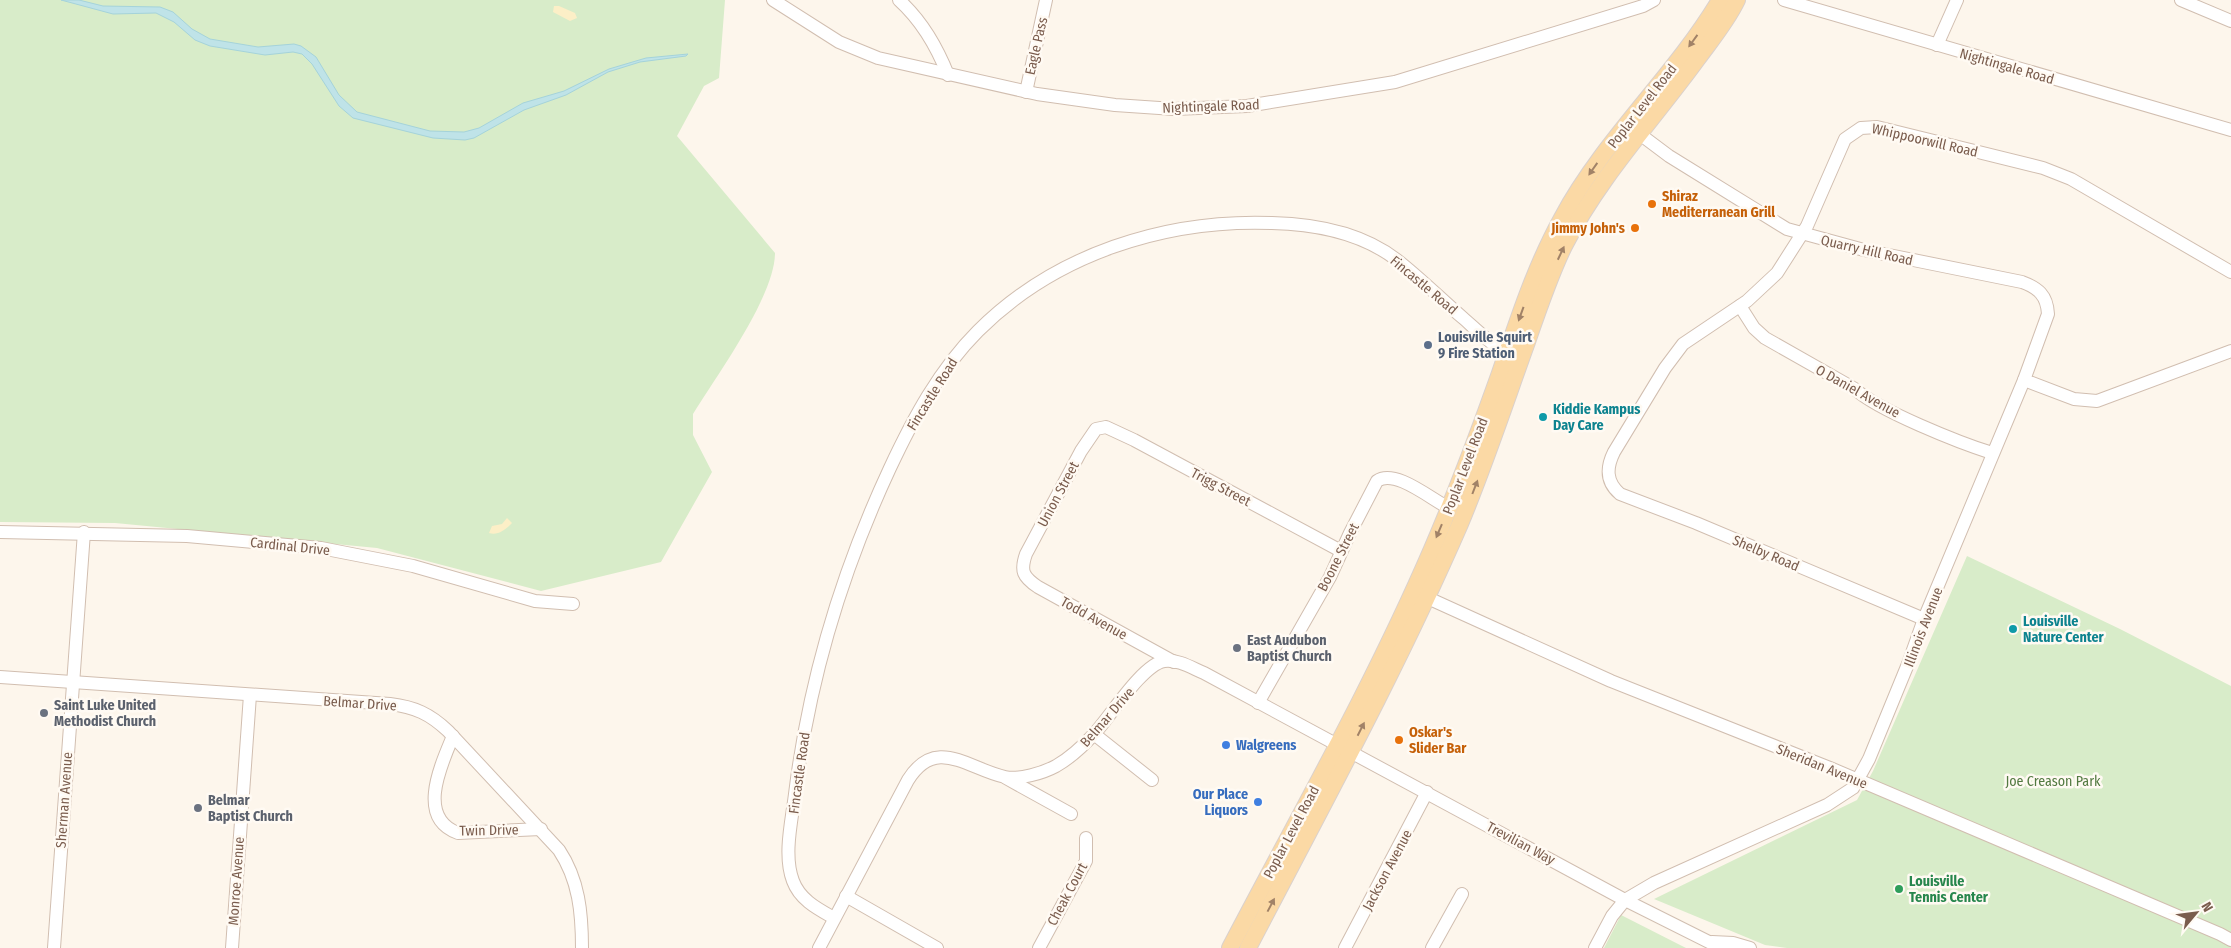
<svg xmlns="http://www.w3.org/2000/svg" width="2231" height="948" font-family="'Fira Sans Condensed',sans-serif">
	<style>
		.green { fill: #d8ecc9 }
		.sand { fill: #fcefc7 }
		.water { fill: #bfe3e8; stroke: #a5d3da }
		.lines { fill: none; stroke-linecap: round; stroke-linejoin: round }
		.minor-casing { stroke: #d1beb0; stroke-width: 14 }
		.major-casing { stroke: #dad1cd; stroke-width: 18 }
		.minor { stroke: #fff; stroke-width: 12 }
		.major { stroke: #fbd9a5; stroke-width: 16 }
		.oneway { fill: #a18267 }
		.food-dot { fill: #e8710a; stroke: #fffaf3; stroke-width: 2 }
		.service-dot { fill: #5c6f8a; stroke: #fffaf3; stroke-width: 2 }
		.culture-dot { fill: #0f9aa8; stroke: #fffaf3; stroke-width: 2 }
		.worship-dot { fill: #6b7280; stroke: #fffaf3; stroke-width: 2 }
		.shop-dot { fill: #3f7fe0; stroke: #fffaf3; stroke-width: 2 }
		.leisure-dot { fill: #2e9e5b; stroke: #fffaf3; stroke-width: 2 }
		.labels { text-anchor: middle; stroke-width: 5; stroke-linejoin: round; paint-order: stroke }
		.street-label { font-size: 14px; fill: #7a5c4d; stroke: #fffaf3 }
		.food-label { font-size: 14px; font-weight: bold; fill: #c56008; stroke: #fffaf3; text-anchor: start }
		.service-label { font-size: 14px; font-weight: bold; fill: #4e5e75; stroke: #fffaf3; text-anchor: start }
		.culture-label { font-size: 14px; font-weight: bold; fill: #0d838f; stroke: #fffaf3; text-anchor: start }
		.worship-label { font-size: 14px; font-weight: bold; fill: #5b616d; stroke: #fffaf3; text-anchor: start }
		.shop-label { font-size: 14px; font-weight: bold; fill: #366cbe; stroke: #fffaf3; text-anchor: start }
		.park-label { font-size: 14px; fill: #537a41; stroke: #fffaf3 }
		.leisure-label { font-size: 14px; font-weight: bold; fill: #27864d; stroke: #fffaf3; text-anchor: start }
	</style>
	<rect width="100%" height="100%" fill="#fdf6ec"/>
	<!-- green -->
	<g class="green">
		<path d="M0 0H725L719 78 704 86 677 136 775 253C775 296 717 375 693 414V435L712 472 661 562 541 591 377 548 115 523 0 522Z"/>
		<polygon points="1967,556 2120,629 2231,686 2231,948 1787,948 1765,945 1654,899 1857,800 1873,771"/>
		<polygon points="1621,915 1686,948 1604,948"/>
	</g>
	<!-- sand -->
	<g class="sand">
		<polygon points="554,6 559,6 575,13 577,18 570,21 553,12"/>
		<path d="M507 518 512 523C506 529 498 536 489 533L492 526 502 524Z"/>
	</g>
	<!-- water -->
	<polygon class="water" points="61,0 79,0 103,6 160,7 173,12 192,29 210,39 258,47 294,44 301,46 316,57 339,95 357,112 430,131 464,132 479,128 523,103 564,91 609,69 646,58 688,54 686,56 640,62 608,72 566,95 524,110 474,138 465,140 433,138 353,118 339,106 312,64 302,54 293,52 265,55 210,46 195,40 174,22 156,13 113,14"/>
	<g class="lines">
		<defs>
			<g id="minor">
				<polyline points="773,0 839,42 878,58 1037,94 1115,105 1174,109 1247,106 1395,82 1643,6 1654,0"/>
				<path d="M899 0C921 20 937 47 948 75"/>
				<polyline points="1784,0 2231,130"/>
				<polyline points="2181,0 2231,21"/>
				<polyline points="1937,45 1957,0"/>
				<polyline points="1026,92 1046,0"/>
				<path d="M1740 306 1754 328 1765 338 1855 389C1877 410 1960 443 1992 453"/>
				<polyline points="2024,380 2074,399 2097,401 2231,351"/>
				<polyline points="0,532 187,536 321,548 413,566 535,601 573,604"/>
				<polyline points="1419,594 1611,681 1830,768 2220,934 2231,940"/>
				<path d="M1924 619 1696 523 1620 494C1606 482 1606 468 1614 452L1665 368 1683 344 1747 301 1777 273 1807 226 1845 139 1861 128 1877 127 2043 168 2071 179 2231 272"/>
				<path d="M1174 662 1038 587C1023 577 1020 571 1026 554L1081 451 1096 429 1106 427 1134 440 1341 551"/>
				<path d="M0 677 390 704C415 707 430 714 448 731L559 850C579 880 582 913 582 948"/>
				<path d="M1258 703 1330 577 1350 533 1377 481C1395 468 1432 500 1449 508"/>
				<polyline points="1094,734 1152,780"/>
				<path d="M453 736C441 765 416 818 458 833L541 829"/>
				<polyline points="1006,778 1071,814"/>
				<polyline points="846,896 937,948"/>
				<path d="M834 918C818 909 800 900 793 881 783 855 792 820 795 794 809 680 842 571 890 468 913 419 939 370 978 331 1055 254 1165 219 1272 223 1314 224 1362 233 1397 260 1420 278 1441 299 1463 318 1478 331 1495 349 1514 355"/>
				<polyline points="1712,942 1733,943 1750,948"/>
				<polyline points="54,948 84,532"/>
				<polyline points="232,948 250,695"/>
				<path d="M819 948 908 780C936 735 968 769 1005 777 1019 780 1043 773 1056 766 1070 758 1083 746 1094 734 1110 717 1142 665 1164 661 1178 659 1192 668 1204 673L1625 900 1721 948"/>
				<polyline points="1039,948 1086,861 1086,838"/>
				<polyline points="1345,948 1427,792"/>
				<polyline points="1432,948 1462,894"/>
				<path d="M1595 948 1612 916 1625 900 1654 883 1827 805 1853 788 1869 759 1908 664 1924 619 2024 380 2048 314C2047 295 2038 288 2022 282L1864 250 1787 229 1669 156 1633 129"/>
			</g>
			<g id="major">
				<path d="M1230 948C1299 816 1373 686 1432 549 1457 491 1479 432 1500 373 1518 320 1535 267 1562 218 1605 138 1674 77 1720 0"/>
				<path d="M1248 948C1321 808 1397 669 1460 524 1485 464 1505 403 1527 342 1538 310 1549 277 1564 246 1599 177 1653 120 1698 58 1712 39 1727 21 1737 0"/>
			</g>
		</defs>
		<!-- minor casing -->
		<use href="#minor" class="minor-casing"/>
		<!-- major casing -->
		<use href="#major" class="major-casing"/>
		<!-- minor -->
		<use href="#minor" class="minor"/>
		<!-- major -->
		<use href="#major" class="major"/>
	</g>
	<!-- one-way arrows -->
	<defs><path id="oneway-solid" d="M-6-.8H1V-3.2L6.5 0L1 3.2V.8H-6Z" transform="scale(1.25)"/></defs>
	<g class="oneway">
		<use href="#oneway-solid" transform="translate(1693 41) rotate(126)"/>
		<use href="#oneway-solid" transform="translate(1593 169) rotate(125)"/>
		<use href="#oneway-solid" transform="translate(1561 253) rotate(-65)"/>
		<use href="#oneway-solid" transform="translate(1521 314) rotate(110)"/>
		<use href="#oneway-solid" transform="translate(1475 487) rotate(-69)"/>
		<use href="#oneway-solid" transform="translate(1439 531) rotate(113)"/>
		<use href="#oneway-solid" transform="translate(1361 729) rotate(-63)"/>
		<use href="#oneway-solid" transform="translate(1271 905) rotate(-62)"/>
	</g>
	<!-- markers -->
	<g class="food-dot">
		<circle cx="1652" cy="204" r="5"/>
		<circle cx="1635" cy="228" r="5"/>
		<circle cx="1399" cy="740" r="5"/>
	</g>
	<circle class="service-dot" cx="1428" cy="345" r="5"/>
	<g class="culture-dot">
		<circle cx="1543" cy="417" r="5"/>
		<circle cx="2013" cy="629" r="5"/>
	</g>
	<g class="worship-dot">
		<circle cx="1237" cy="648" r="5"/>
		<circle cx="44" cy="713" r="5"/>
		<circle cx="198" cy="808" r="5"/>
	</g>
	<g class="shop-dot">
		<circle cx="1226" cy="745" r="5"/>
		<circle cx="1258" cy="802" r="5"/>
	</g>
	<circle class="leisure-dot" cx="1899" cy="889" r="5"/>
	<g class="labels">
		<!-- street labels -->
		<g class="street-label">
			<text transform="translate(1036 46) rotate(-77)" y="5">Eagle Pass</text>
			<text transform="translate(2007 66) rotate(16)" y="5">Nightingale Road</text>
			<text transform="translate(1211 106) rotate(-2)" y="5">Nightingale Road</text>
			<text transform="translate(1642 106) rotate(-52)" y="5">Poplar Level Road</text>
			<text transform="translate(1925 140) rotate(13)" y="5">Whippoorwill Road</text>
			<text transform="translate(1867 250) rotate(13)" y="5">Quarry Hill Road</text>
			<text transform="translate(1424 285) rotate(40)" y="5">Fincastle Road</text>
			<text transform="translate(1858 391) rotate(29)" y="5">O Daniel Avenue</text>
			<text transform="translate(932 394) rotate(-58)" y="5">Fincastle Road</text>
			<text transform="translate(1465 466) rotate(-69)" y="5">Poplar Level Road</text>
			<text transform="translate(1221 487) rotate(28)" y="5">Trigg Street</text>
			<text transform="translate(1058 494) rotate(-62)" y="5">Union Street</text>
			<text transform="translate(290 546) rotate(6)" y="5">Cardinal Drive</text>
			<text transform="translate(1766 553) rotate(23)" y="5">Shelby Road</text>
			<text transform="translate(1338 557) rotate(-63)" y="5">Boone Street</text>
			<text transform="translate(1094 618) rotate(29)" y="5">Todd Avenue</text>
			<text transform="translate(1923 627) rotate(-69)" y="5">Illinois Avenue</text>
			<text transform="translate(360 703) rotate(4)" y="5">Belmar Drive</text>
			<text transform="translate(1107 717) rotate(-49)" y="5">Belmar Drive</text>
			<text transform="translate(1822 766) rotate(22)" y="5">Sheridan Avenue</text>
			<text transform="translate(799 773) rotate(-82)" y="5">Fincastle Road</text>
			<text transform="translate(64 800) rotate(-86)" y="5">Sherman Avenue</text>
			<text transform="translate(489 830) rotate(-1)" y="5">Twin Drive</text>
			<text transform="translate(1291 832) rotate(-62)" y="5">Poplar Level Road</text>
			<text transform="translate(1521 843) rotate(28)" y="5">Trevilian Way</text>
			<text transform="translate(1387 870) rotate(-62)" y="5">Jackson Avenue</text>
			<text transform="translate(236 881) rotate(-86)" y="5">Monroe Avenue</text>
			<text transform="translate(1067 894) rotate(-62)" y="5">Cheak Court</text>
		</g>
		<!-- food labels -->
		<g class="food-label">
			<text x="1662" y="201">Shiraz<tspan x="1662" dy="16">Mediterranean Grill</tspan></text>
			<text x="1625" y="233" text-anchor="end">Jimmy John's</text>
			<text x="1409" y="737">Oskar's<tspan x="1409" dy="16">Slider Bar</tspan></text>
		</g>
		<!-- service labels -->
		<g class="service-label">
			<text x="1438" y="342">Louisville Squirt<tspan x="1438" dy="16">9 Fire Station</tspan></text>
		</g>
		<!-- culture labels -->
		<g class="culture-label">
			<text x="1553" y="414">Kiddie Kampus<tspan x="1553" dy="16">Day Care</tspan></text>
			<text x="2023" y="626">Louisville<tspan x="2023" dy="16">Nature Center</tspan></text>
		</g>
		<!-- worship labels -->
		<g class="worship-label">
			<text x="1247" y="645">East Audubon<tspan x="1247" dy="16">Baptist Church</tspan></text>
			<text x="54" y="710">Saint Luke United<tspan x="54" dy="16">Methodist Church</tspan></text>
			<text x="208" y="805">Belmar<tspan x="208" dy="16">Baptist Church</tspan></text>
		</g>
		<!-- shop labels -->
		<g class="shop-label">
			<text x="1236" y="750">Walgreens</text>
			<text x="1248" y="799" text-anchor="end">Our Place<tspan x="1248" dy="16">Liquors</tspan></text>
		</g>
		<!-- park labels -->
		<g class="park-label">
			<text x="2053" y="786">Joe Creason Park</text>
		</g>
		<!-- leisure labels -->
		<g class="leisure-label">
			<text x="1909" y="886">Louisville<tspan x="1909" dy="16">Tennis Center</tspan></text>
		</g>
	</g>
	<!-- north arrow -->
	<g transform="translate(2196 913) rotate(61)" stroke="#fffaf3" stroke-width="4" paint-order="stroke">
	<path d="M0-4L9 19L0 12L-9 19Z" fill="#7a5c4d"/>
	<text y="-8" font-size="14" font-weight="bold" text-anchor="middle" fill="#7a5c4d">N</text>
	</g>
</svg>
